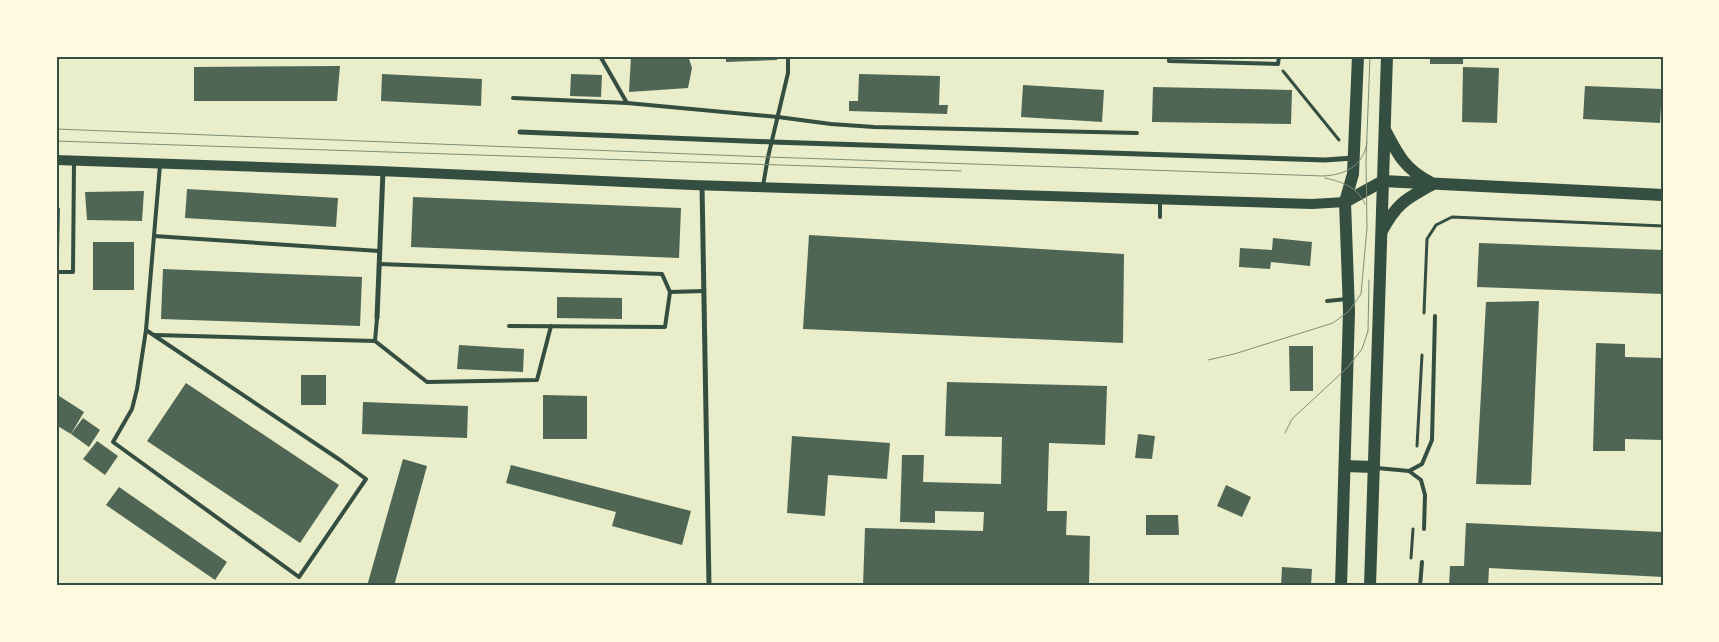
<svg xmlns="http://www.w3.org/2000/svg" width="1719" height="642" font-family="'Crimson Pro',serif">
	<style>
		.building { fill: #4f6655 }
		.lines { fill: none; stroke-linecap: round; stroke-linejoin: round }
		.path { stroke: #344e41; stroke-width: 3 }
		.service { stroke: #344e41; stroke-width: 4 }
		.minor { stroke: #344e41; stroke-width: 5 }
		.secondary { stroke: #344e41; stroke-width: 10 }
		.primary { stroke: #344e41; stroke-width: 12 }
		.tram { stroke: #7c8e77; stroke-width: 1 }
		.neatline { fill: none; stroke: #344e41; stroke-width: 2 }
	</style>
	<rect width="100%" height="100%" fill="#e9edc9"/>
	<!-- building -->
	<g class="building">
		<polygon points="631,56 688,56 692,68 688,88 629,92"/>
		<polygon points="726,56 777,56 777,60 726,62"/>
		<rect x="1430" y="56" width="33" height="8"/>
		<polygon points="340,66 337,101 194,101 194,67"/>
		<polygon points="1463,67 1499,68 1497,123 1462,122"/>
		<polygon points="382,74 482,79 481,106 381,101"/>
		<polygon points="571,74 602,75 601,97 570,96"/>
		<polygon points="859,74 940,76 939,105 948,105 947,114 849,111 849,101 858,101"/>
		<polygon points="1023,85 1104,90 1102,122 1021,117"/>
		<polygon points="1585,86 1662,89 1660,123 1583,119"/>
		<polygon points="1153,87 1292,90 1291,124 1152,122"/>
		<polygon points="187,189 338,198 336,227 185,218"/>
		<polygon points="144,191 142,221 87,220 85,192"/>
		<polygon points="413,197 681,208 679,258 411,247"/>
		<polygon points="56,208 60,208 59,253 56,253"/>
		<polygon points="809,235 1124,254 1123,343 803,329"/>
		<polygon points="1273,238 1312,242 1310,266 1271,262 1270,269 1239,267 1240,248 1272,250"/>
		<rect x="93" y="242" width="41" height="48"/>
		<polygon points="1479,243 1663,250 1663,294 1477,287"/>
		<polygon points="163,269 362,277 360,326 161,319"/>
		<polygon points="557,297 622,298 622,319 557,318"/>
		<rect x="56" y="300" width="3" height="37"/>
		<polygon points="1539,301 1531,485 1476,484 1486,302"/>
		<polygon points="1596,343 1625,344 1625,357 1663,358 1663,440 1625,439 1625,451 1593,451"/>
		<polygon points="459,345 524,349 523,372 457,369"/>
		<polygon points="1289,346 1313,346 1313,391 1290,391"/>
		<rect x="301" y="375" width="25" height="30"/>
		<polygon points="947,382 1107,386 1105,445 1049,443 1047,511 1067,511 1066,535 1090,536 1089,586 863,586 865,528 983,531 984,512 935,511 935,523 900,522 902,455 924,455 923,482 1001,484 1002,437 945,436"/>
		<polygon points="186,383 339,485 300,543 147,441"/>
		<polygon points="56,394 84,412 71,434 56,425"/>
		<polygon points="543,395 587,396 587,439 543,439"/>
		<polygon points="363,402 468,406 467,438 362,434"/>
		<polygon points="83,418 100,430 89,447 71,434"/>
		<polygon points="1138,434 1155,436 1152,459 1135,458"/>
		<polygon points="792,436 890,443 887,479 828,475 825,516 787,513"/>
		<polygon points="97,441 118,456 105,475 83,459"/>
		<polygon points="403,459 427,466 394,586 367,586"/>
		<polygon points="511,465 691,511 682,545 612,526 616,512 506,483"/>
		<polygon points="1226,485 1251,497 1242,517 1217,506"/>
		<polygon points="119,487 227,562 215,580 106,505"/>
		<polygon points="1146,515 1178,515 1179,535 1146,535"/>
		<polygon points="1466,523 1663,532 1663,577 1489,568 1488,586 1449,586 1450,566 1464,566"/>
		<polygon points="1282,567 1312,569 1311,586 1281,586"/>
	</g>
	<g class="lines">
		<!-- path -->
		<g class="path">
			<polyline points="1283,71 1339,140"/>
			<polyline points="1424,313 1427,239 1436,225 1452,217 1663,226"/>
			<polyline points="1417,446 1422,355"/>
			<polyline points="1411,558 1413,529"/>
		</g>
		<!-- service -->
		<g class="service">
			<polyline points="600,56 627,103"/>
			<polyline points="1169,56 1169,61 1278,64 1279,56"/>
			<polyline points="513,98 627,103 778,117 831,124 874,127 1137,133"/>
			<polyline points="763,186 768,157 788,73 788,56"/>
			<polyline points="1160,201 1160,217"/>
			<polyline points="154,236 379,251"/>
			<polyline points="379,264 662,274 670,292 704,291"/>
			<polyline points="56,272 73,272 74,163"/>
			<polyline points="1327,301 1347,299"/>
			<polyline points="377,318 375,341 427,382 537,380 551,326"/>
			<polyline points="509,326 665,327 670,292"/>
			<polyline points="146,330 340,460 366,479 299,577 113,442 132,409 137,389 146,330 160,165"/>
			<polyline points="155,335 375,341"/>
			<polyline points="1377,468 1409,471 1422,464 1432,440 1435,316"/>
			<polyline points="1409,471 1421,480 1425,495 1424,529"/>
			<polyline points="1420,586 1422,562"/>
		</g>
		<!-- minor -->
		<g class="minor">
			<polyline points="520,132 772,142 1325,160 1353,158"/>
			<polyline points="702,185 709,586"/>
			<polyline points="377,318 383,171"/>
		</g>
		<!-- secondary -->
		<polyline class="secondary" points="56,160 379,171 692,185 1312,204 1345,202"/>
		<!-- primary -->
		<g class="primary">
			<path d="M1385 130C1398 155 1405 169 1430 182"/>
			<polyline points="1383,181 1663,195"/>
			<polyline points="1345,202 1383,181"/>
			<path d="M1382 231C1397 203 1406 199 1433 184"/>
			<polyline points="1345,466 1374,467"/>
			<polyline points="1341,586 1349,311 1345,202 1353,174 1358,56"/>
			<polyline points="1370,586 1387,56"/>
		</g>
		<!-- tram -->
		<g class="tram">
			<path d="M56 129 768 157 1323 176C1345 175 1363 166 1367 143"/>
			<polyline points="56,141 961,171"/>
			<path d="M1325 178C1343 182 1357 187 1365 204"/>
			<polyline points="1208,360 1234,354 1333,323 1349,311 1361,294 1367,228 1366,162 1370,56"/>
			<polyline points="1285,433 1292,419 1348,367 1362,349 1368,331 1369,280"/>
		</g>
	</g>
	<!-- border -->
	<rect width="1719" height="642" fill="none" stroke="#fefae0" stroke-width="115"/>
	<rect x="58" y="58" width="1604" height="526" class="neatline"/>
</svg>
